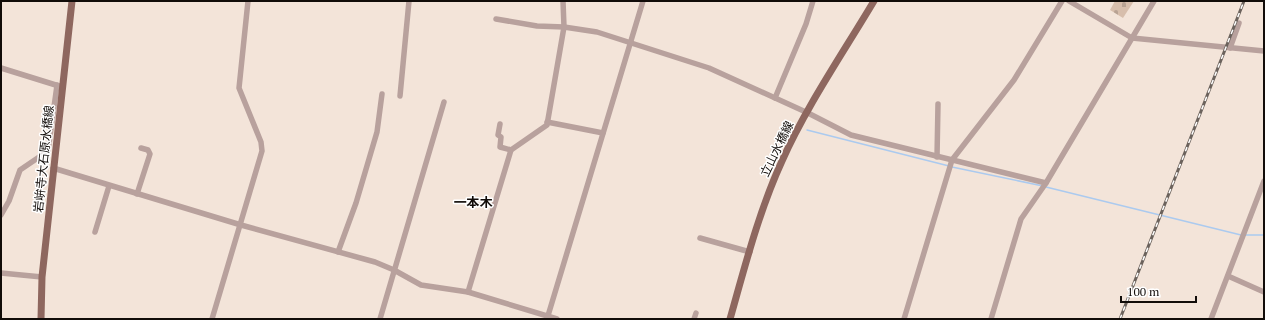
<svg xmlns="http://www.w3.org/2000/svg" width="1265" height="320" font-family="'PT Serif','Noto Sans JP',serif">
	<style>
		.cemetery { fill: url(#cemetery-stones) }
		.lines { fill: none; stroke-linecap: round; stroke-linejoin: round }
		.stream { stroke: #abcaef; stroke-width: 1.5 }
		.minor { stroke: #b8a19d; stroke-width: 5.5 }
		.major { stroke: #8e675f; stroke-width: 7 }
		.rail-casing { stroke: #6b625c; stroke-width: 3 }
		.rail { stroke: #fff; stroke-width: 1.5; stroke-dasharray: 4.5; stroke-linecap: butt }
		.labels { text-anchor: middle; stroke-width: 3; stroke-linejoin: round; paint-order: stroke }
		.street-label { font-size: 12px; fill: #110c09; stroke: #fff }
		.neighbourhood-label { font-size: 13px; font-weight: bold; fill: #110c09; stroke: #fff }
	</style>
	<defs>
		<pattern id="cemetery-stones" width="16" height="16" patternUnits="userSpaceOnUse"><rect width="16" height="16" fill="#d7beac"/><path d="M2 7V4a2 2 0 0 1 4 0v3zM10 15v-3a2 2 0 0 1 4 0v3z" fill="#b8a293"/></pattern>
	</defs>
	<rect width="100%" height="100%" fill="#f3e4d9"/>
	<!-- cemetery -->
	<polygon class="cemetery" points="1115,1 1134,1 1123,18 1110,10"/>
	<g class="lines">
		<!-- stream -->
		<g class="stream">
			<polyline points="807,130 949,166"/>
			<polyline points="952,167 1043,186"/>
			<polyline points="1046,187 1241,235"/>
			<polyline points="1244,235 1264,235"/>
		</g>
		<!-- minor -->
		<g class="minor">
			<polyline points="1069,1 1132,38 1264,51"/>
			<polyline points="496,19 537,26 564,27 597,32 709,68 808,113 851,135 1046,183"/>
			<polyline points="1230,48 1239,23"/>
			<polyline points="1,68 59,86"/>
			<polyline points="400,96 409,1"/>
			<polyline points="775,98 806,24 813,1"/>
			<polyline points="547,122 603,133"/>
			<polyline points="500,124 498,135 501,137 500,147 511,150"/>
			<polyline points="937,157 938,104"/>
			<polyline points="53,168 241,225 375,262 394,270 421,285 468,292 557,319"/>
			<polyline points="137,194 150,154 148,150 141,148"/>
			<polyline points="1,215 9,201 20,170 48,151 57,85"/>
			<polyline points="95,232 109,186"/>
			<polyline points="700,238 750,252"/>
			<polyline points="338,252 356,203 377,132 382,94"/>
			<polyline points="1,273 42,277"/>
			<polyline points="1228,276 1264,292"/>
			<polyline points="468,292 511,150 547,125 564,27 563,1"/>
			<polyline points="212,319 262,151 261,142 239,88 248,1"/>
			<polyline points="380,319 444,102"/>
			<polyline points="547,319 643,1"/>
			<polyline points="694,319 696,313"/>
			<polyline points="904,319 952,160 1014,80 1062,1"/>
			<polyline points="991,319 1021,219 1046,183 1154,1"/>
			<polyline points="1211,319 1264,181"/>
		</g>
		<!-- major -->
		<g class="major">
			<polyline points="41,319 42,277 72,1"/>
			<path d="M730 319C745 266 759 211 782 161 806 107 843 53 874 1"/>
		</g>
		<defs>
			<polyline id="rail" points="1120,319 1244,1"/>
		</defs>
		<!-- rail casing -->
		<use href="#rail" class="rail-casing"/>
		<!-- rail -->
		<use href="#rail" class="rail"/>
	</g>
	<g class="labels">
		<!-- street labels -->
		<g class="street-label">
			<text transform="translate(777 149) rotate(-64)" y="4">立山水橋線</text>
			<text transform="translate(44 159) rotate(-84)" y="4">岩峅寺大石原水橋線</text>
		</g>
		<!-- neighbourhood labels -->
		<g class="neighbourhood-label">
			<text x="473" y="207">一本木</text>
		</g>
	</g>
	<!-- border -->
	<rect width="1265" height="320" fill="none" stroke="#110c09" stroke-width="4"/>
	<!-- scale -->
	<path d="M1121 296v6h75v-6" fill="none" stroke="#110c09" stroke-width="2"/>
	<text x="1127" y="296" font-size="12" fill="#110c09" stroke="#ffffff" stroke-width="3" paint-order="stroke">100 m</text>
</svg>
